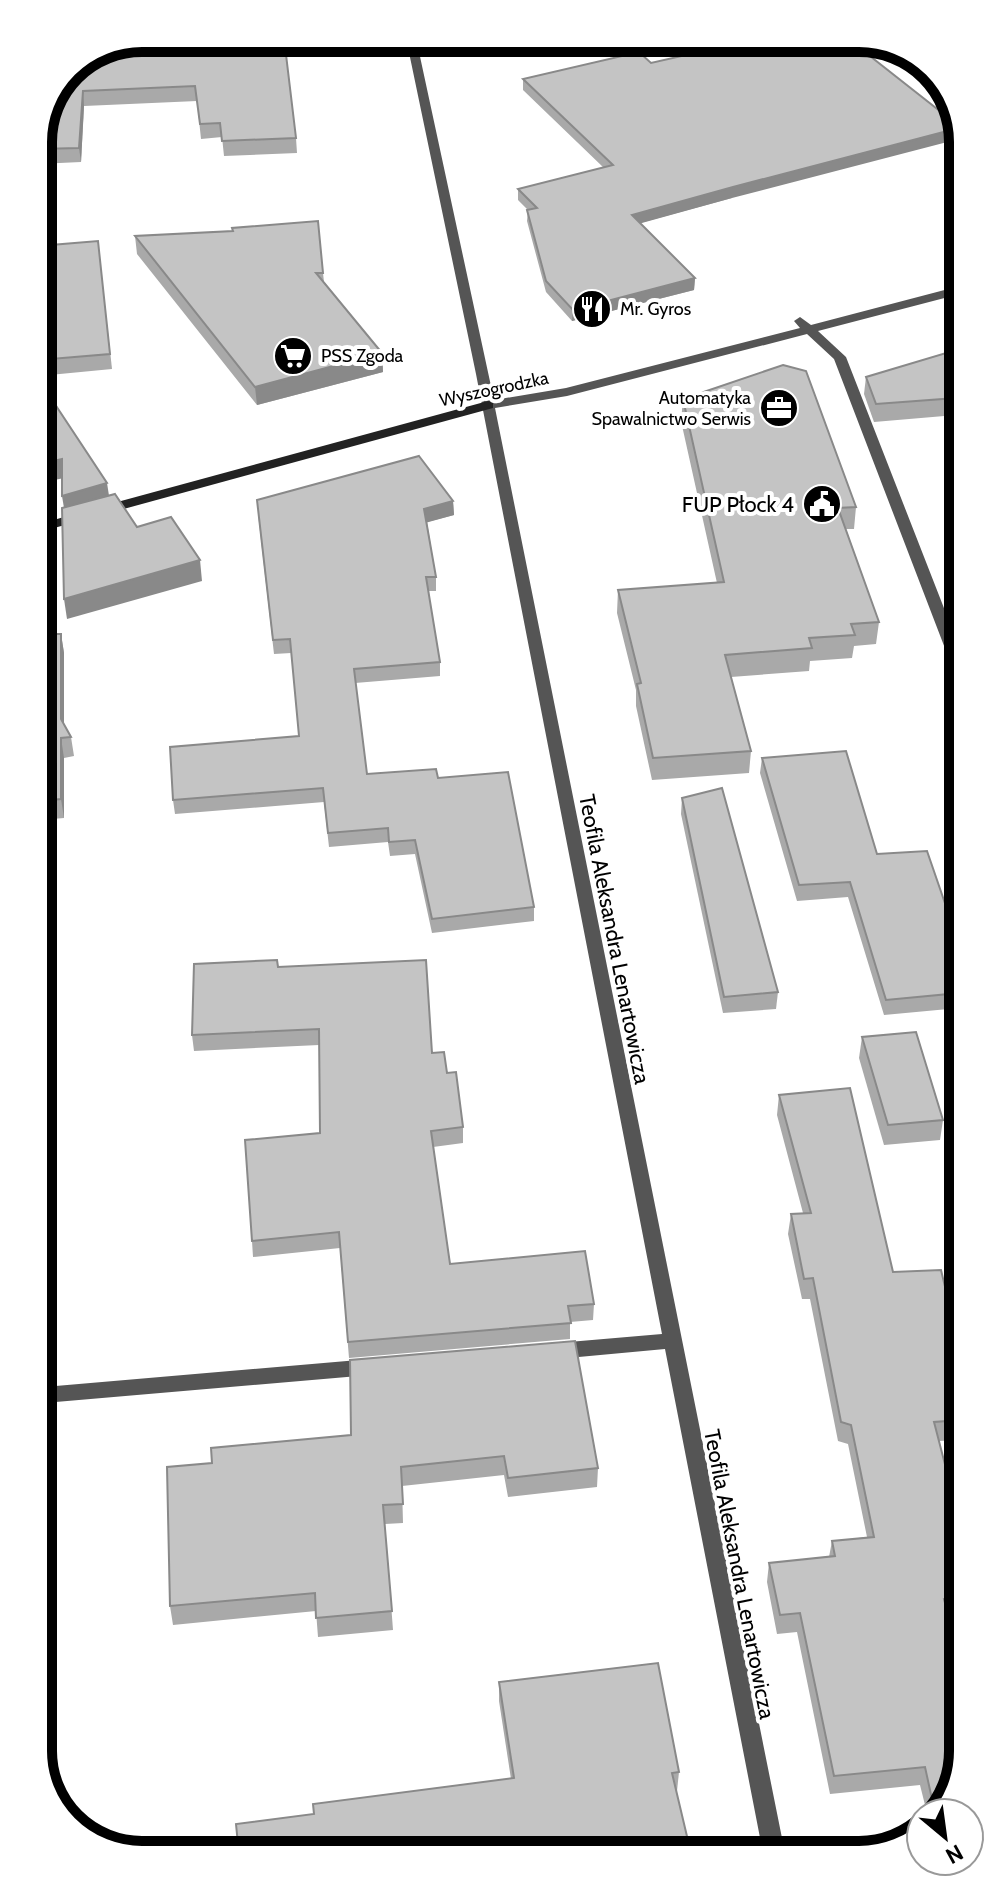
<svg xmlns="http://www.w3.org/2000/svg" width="1001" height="1893" font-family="Cabin,sans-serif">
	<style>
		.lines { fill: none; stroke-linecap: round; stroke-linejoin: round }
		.street { fill: #555; fill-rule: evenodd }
		.secondary { fill: #222; fill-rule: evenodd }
		.wall { fill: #a9a9a9 }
		.shaded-wall { fill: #898989 }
		.building { fill: #c4c4c4; stroke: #898989; stroke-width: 2 }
		.labels { text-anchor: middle; stroke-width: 8; stroke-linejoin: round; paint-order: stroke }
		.far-poi-label { font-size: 18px; fill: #000; stroke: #fff; text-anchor: start }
		.far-street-label { font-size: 18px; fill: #000; stroke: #fff }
		.poi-label { font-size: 22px; fill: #000; stroke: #fff; text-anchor: end }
		.street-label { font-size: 22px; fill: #000; stroke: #fff }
		.rim { fill: none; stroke: #000; stroke-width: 10 }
	</style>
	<rect width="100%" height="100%" fill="#fff"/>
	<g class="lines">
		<!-- street -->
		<g class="street">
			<polygon points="406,38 416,38 494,400 566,388 800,328 794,321 800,317 811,325 956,287 956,295 818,331 846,357 958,644 958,668 951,664 834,359 807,334 567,396 495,408 784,1848 762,1848 665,1349 557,1359 550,1356 548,1351 550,1346 557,1343 662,1334 476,374"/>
			<polygon points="370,1359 377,1362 379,1367 377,1372 370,1375 44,1403 44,1387"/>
		</g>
		<!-- secondary -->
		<g class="secondary">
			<polygon points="488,401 493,402 493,408 109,513 99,513 97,510 99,507"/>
			<polygon points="81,512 86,513 86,519 40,532 40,524"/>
		</g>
	</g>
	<!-- wall -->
	<g class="wall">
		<polygon points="142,38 296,138 297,153 224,156 222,137 201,139 197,101 84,106 81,162 38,164 38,135 69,68"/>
		<polygon points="523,79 732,198 640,223 695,278 694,290 572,321 546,292 527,221 528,210 518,200 518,189 604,168 523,90"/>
		<polygon points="135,236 323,273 324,282 382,353 383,372 257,405 137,254"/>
		<polygon points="98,241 112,369 39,376 39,246"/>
		<polygon points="956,350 956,415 874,422 864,394 866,377"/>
		<polygon points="683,399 856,507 854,529 846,529 879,622 876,644 854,646 852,658 810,661 809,671 731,677 751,751 749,773 652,780 636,706 636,690 617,613 618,590 717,583 681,421"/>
		<polygon points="453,501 454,515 427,522 436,577 436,591 428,591 440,662 440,676 355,683 367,774 438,778 534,907 534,921 432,933 415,854 390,856 388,842 329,847 324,802 175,814 173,800 299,736 291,653 274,654 258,514"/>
		<polygon points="41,634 61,634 64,653 64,724 71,737 74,756 64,758 64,818 41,820"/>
		<polygon points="762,758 877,854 959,944 959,1008 884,1015 848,897 797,901 760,773"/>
		<polygon points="682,798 778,992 776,1009 723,1013 681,814"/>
		<polygon points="278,967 432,1053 447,1073 463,1127 463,1143 433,1147 450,1264 594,1304 593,1320 570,1322 570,1339 349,1358 340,1248 253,1257 252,1241 320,1133 319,1045 194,1051 192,1035"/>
		<polygon points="862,1037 943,1120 940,1140 884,1145 859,1058"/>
		<polygon points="779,1095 893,1272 961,1353 961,1440 939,1441 962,1530 962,1616 949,1617 941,1813 927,1813 920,1785 830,1794 797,1632 777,1634 767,1582 769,1563 829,1557 832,1541 867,1537 848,1444 838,1441 810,1299 802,1299 788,1234 791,1214 803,1213 777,1115"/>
		<polygon points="351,1435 598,1468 597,1487 508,1497 504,1475 402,1486 403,1523 385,1524 393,1630 318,1637 316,1611 173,1625 170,1606 212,1463"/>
		<polygon points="45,1475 51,1495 54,1552 45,1553"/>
		<polygon points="499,1682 679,1772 677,1791 511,1779 499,1701"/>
	</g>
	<!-- shaded-wall -->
	<g class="shaded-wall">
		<polygon points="83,91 84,106 81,162 79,148"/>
		<polygon points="955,129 955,140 732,198 631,226 632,215 733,187"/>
		<polygon points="695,278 694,290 572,321 573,310"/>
		<polygon points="382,353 383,372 257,405 255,387"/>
		<polygon points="62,459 64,478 40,483 40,464"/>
		<polygon points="107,483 110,502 65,514 62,496"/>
		<polygon points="453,501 454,515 425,523 424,509"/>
		<polygon points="200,560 202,581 67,619 64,599"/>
		<polygon points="61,634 64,653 64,738 61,719"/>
		<polygon points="61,738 64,758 64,818 61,799"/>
		<polygon points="47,1475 51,1495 54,1552 50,1532"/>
	</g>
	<!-- building -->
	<g class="building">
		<polygon points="142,38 284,38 296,138 222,141 220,123 200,124 195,86 83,91 79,148 38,149 38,135 69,68"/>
		<polygon points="761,38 847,38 955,123 955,129 733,187 632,215 695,278 573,310 546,281 527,210 537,208 518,189 613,165 523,79 639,52 651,63"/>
		<polygon points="318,221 323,273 316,273 382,353 255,387 135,236 233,231 232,228"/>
		<polygon points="98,241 110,354 39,360 39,246"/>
		<polygon points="956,350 956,398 876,404 866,377"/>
		<polygon points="783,365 806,371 856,507 838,508 879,622 851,624 855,635 809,638 812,648 725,655 751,751 653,758 637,684 641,683 618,590 724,582 683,399"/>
		<polygon points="39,380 107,483 62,496 62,459 40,464"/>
		<polygon points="419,456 453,501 424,509 436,577 426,577 440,662 354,669 367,774 436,769 438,778 508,772 534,907 432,919 415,840 389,842 388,828 328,833 323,788 173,800 170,747 299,736 290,639 273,640 257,500"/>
		<polygon points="115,494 137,527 171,517 200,560 64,599 62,508"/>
		<polygon points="41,634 61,634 61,719 71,737 61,738 61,799 41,801"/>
		<polygon points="846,751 877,854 927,851 959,944 959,993 886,1000 850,882 799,885 762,758"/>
		<polygon points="722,788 778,992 724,997 682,798"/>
		<polygon points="277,960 278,967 426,960 432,1053 444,1052 447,1073 456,1072 463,1127 431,1131 450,1264 585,1251 594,1304 568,1306 571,1323 348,1342 339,1232 252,1241 245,1140 320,1133 319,1029 192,1035 194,964"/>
		<polygon points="916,1032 943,1120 888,1125 862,1037"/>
		<polygon points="850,1088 893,1272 941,1270 961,1353 961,1420 934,1422 962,1530 962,1597 944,1599 963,1672 963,1752 945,1809 941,1813 935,1813 925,1767 834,1776 800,1613 780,1615 769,1563 835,1556 832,1541 874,1537 851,1425 841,1422 813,1278 804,1279 791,1214 811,1213 779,1095"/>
		<polygon points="575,1341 598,1468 508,1478 504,1456 401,1467 403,1504 383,1505 392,1611 316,1618 315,1593 170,1606 167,1467 212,1463 211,1448 351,1435 350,1360"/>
		<polygon points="45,1475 47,1475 50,1532 45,1533"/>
		<polygon points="658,1663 679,1772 672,1773 690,1849 239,1854 236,1824 314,1814 313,1804 514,1778 499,1682"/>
	</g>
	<!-- icons -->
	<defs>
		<symbol id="restaurant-disc" viewBox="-11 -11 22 22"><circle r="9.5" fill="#000" stroke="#fff"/><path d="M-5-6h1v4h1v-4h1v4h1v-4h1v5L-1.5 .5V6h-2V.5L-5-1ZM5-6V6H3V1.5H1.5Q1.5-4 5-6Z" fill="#fff"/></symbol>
		<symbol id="supermarket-disc" viewBox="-11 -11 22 22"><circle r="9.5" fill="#000" stroke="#fff"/><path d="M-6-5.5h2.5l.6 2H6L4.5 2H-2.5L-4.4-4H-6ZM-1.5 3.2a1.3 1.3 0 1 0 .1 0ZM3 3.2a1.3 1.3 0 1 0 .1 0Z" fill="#fff"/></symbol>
		<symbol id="office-disc" viewBox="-11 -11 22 22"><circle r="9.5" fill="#000" stroke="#fff"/><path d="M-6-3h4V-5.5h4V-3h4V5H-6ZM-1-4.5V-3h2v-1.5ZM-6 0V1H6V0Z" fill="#fff"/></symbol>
		<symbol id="civic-disc" viewBox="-11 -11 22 22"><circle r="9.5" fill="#000" stroke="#fff"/><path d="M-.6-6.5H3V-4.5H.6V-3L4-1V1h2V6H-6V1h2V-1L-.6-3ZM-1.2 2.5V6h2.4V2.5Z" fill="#fff"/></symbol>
	</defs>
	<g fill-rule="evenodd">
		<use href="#restaurant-disc" x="570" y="287" width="44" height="44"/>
		<use href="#supermarket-disc" x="271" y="334" width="44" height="44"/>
		<use href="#office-disc" x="757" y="386" width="44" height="44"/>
		<use href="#civic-disc" x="800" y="482" width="44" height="44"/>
	</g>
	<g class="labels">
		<!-- far-poi labels -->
		<g class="far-poi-label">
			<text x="620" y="315">Mr. Gyros</text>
			<text x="321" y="362">PSS Zgoda</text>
			<text x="751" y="404" text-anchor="end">Automatyka<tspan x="751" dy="21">Spawalnictwo Serwis</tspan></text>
		</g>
		<!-- far-street labels -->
		<g class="far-street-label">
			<text transform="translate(494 389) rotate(-12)" y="6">Wyszogrodzka</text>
		</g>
		<!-- poi labels -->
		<g class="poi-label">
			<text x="794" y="512">FUP Płock 4</text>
		</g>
		<!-- street labels -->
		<g class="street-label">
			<text transform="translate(615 939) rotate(79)" y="8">Teofila Aleksandra Lenartowicza</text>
			<text transform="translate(740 1574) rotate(79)" y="8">Teofila Aleksandra Lenartowicza</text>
		</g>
	</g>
	<!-- crop -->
	<path d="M0 0H1001V1893H0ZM142 52H859A90 90 0 0 1 949 142V1751A90 90 0 0 1 859 1841H142A90 90 0 0 1 52 1751V142A90 90 0 0 1 142 52Z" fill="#fff" fill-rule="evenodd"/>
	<path class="rim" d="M142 52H859A90 90 0 0 1 949 142V1751A90 90 0 0 1 859 1841H142A90 90 0 0 1 52 1751V142A90 90 0 0 1 142 52Z"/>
	<!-- north arrow -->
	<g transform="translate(945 1837) rotate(151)"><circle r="38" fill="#ffffff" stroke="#999999" stroke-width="2"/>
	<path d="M0-6L14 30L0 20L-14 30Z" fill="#000000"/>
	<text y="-12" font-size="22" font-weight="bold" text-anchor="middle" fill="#000000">N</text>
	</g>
</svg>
